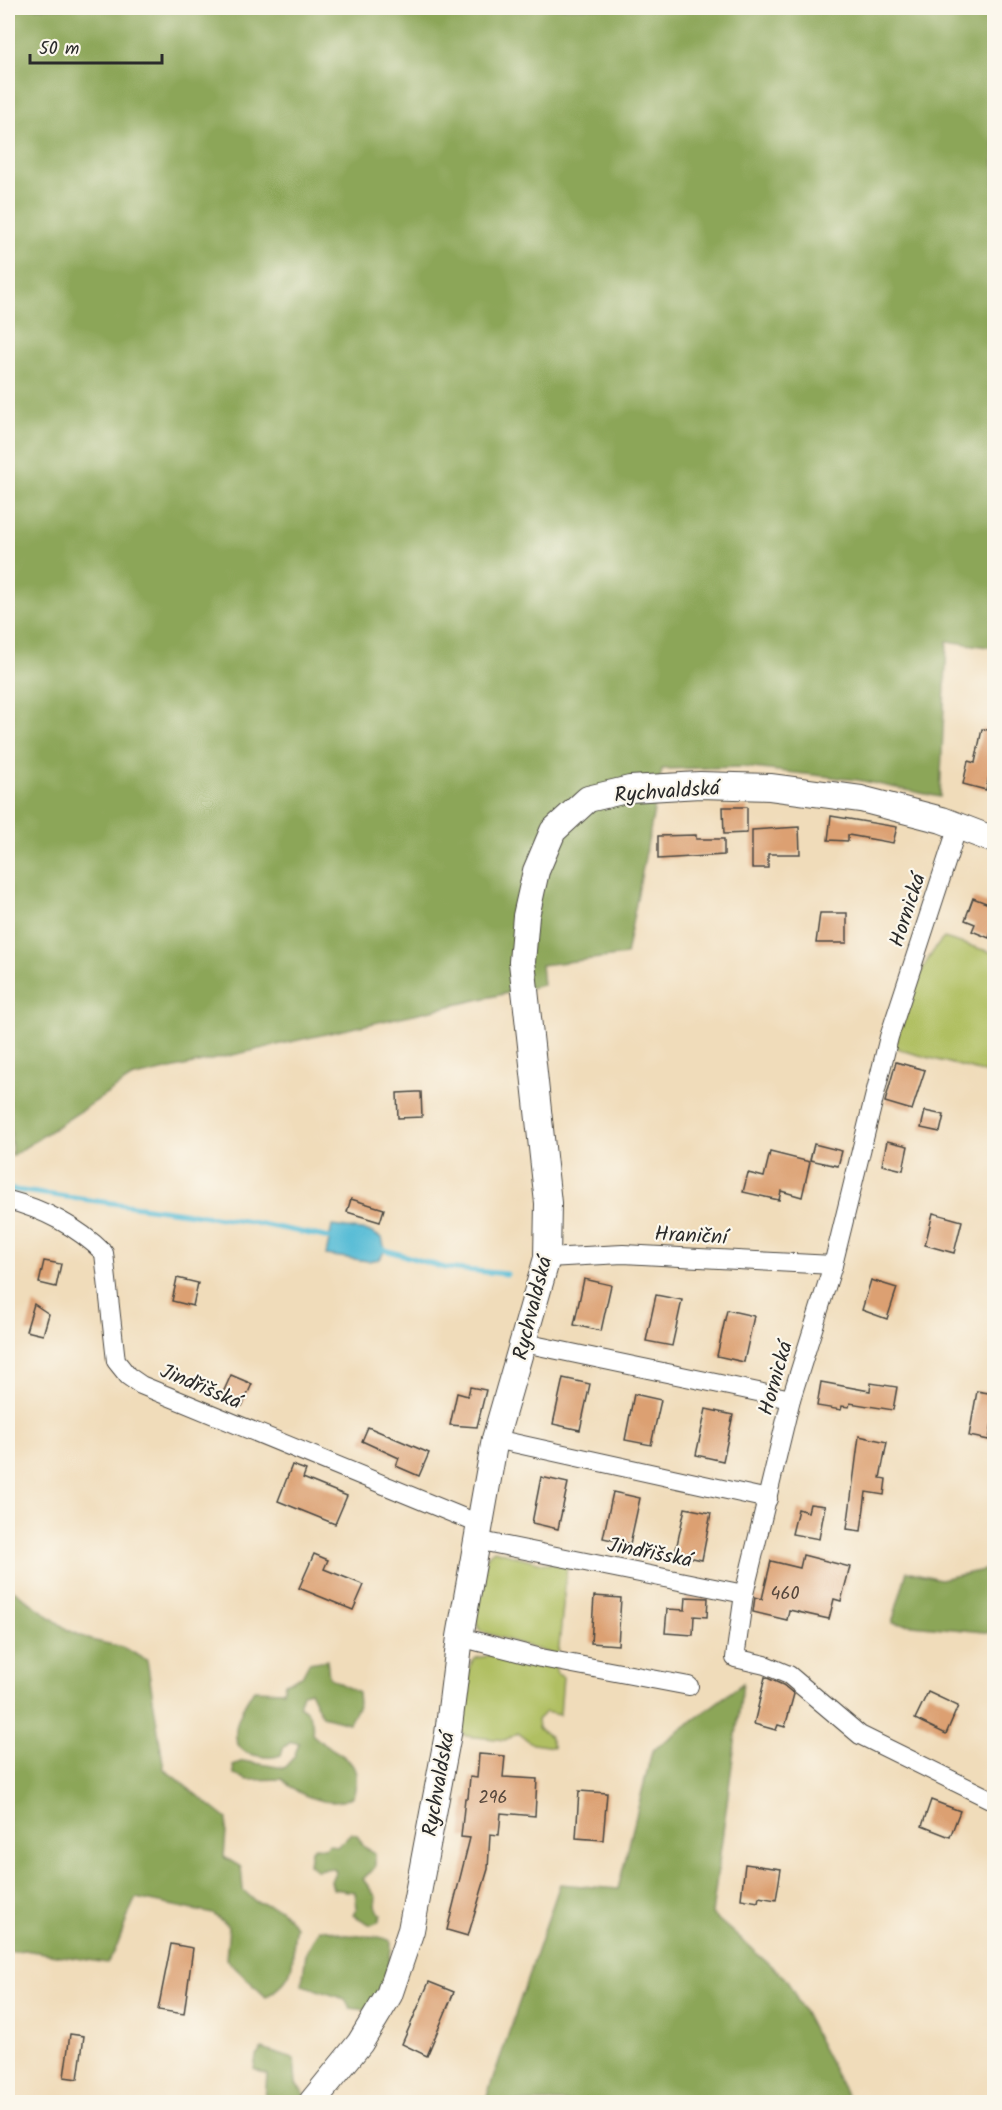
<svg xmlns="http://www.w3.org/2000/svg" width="1002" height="2110" font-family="Kalam,sans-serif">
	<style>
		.green { fill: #b0bf62; stroke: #6e7546; stroke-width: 1.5 }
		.forest { fill: #8ca658; stroke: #5c6842; stroke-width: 1.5 }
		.water { fill: #57bcd6; stroke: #417480; stroke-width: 1.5 }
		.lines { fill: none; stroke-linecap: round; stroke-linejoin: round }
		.stream { stroke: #57bcd6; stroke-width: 5 }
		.building { fill: #dca072 }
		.street-casing { stroke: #494640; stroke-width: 20 }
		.secondary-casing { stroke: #494640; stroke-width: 28 }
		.street { stroke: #fff; stroke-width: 18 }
		.secondary { stroke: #fff; stroke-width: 26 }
		.labels { text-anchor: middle; stroke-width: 4.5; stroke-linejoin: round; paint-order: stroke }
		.number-label { font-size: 18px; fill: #57483d }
		.street-label { font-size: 21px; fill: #2b2b2b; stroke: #fbf7ec }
	</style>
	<rect width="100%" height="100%" fill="#fbf7ec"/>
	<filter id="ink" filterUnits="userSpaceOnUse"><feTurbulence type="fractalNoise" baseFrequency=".0167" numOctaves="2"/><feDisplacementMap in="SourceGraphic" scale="12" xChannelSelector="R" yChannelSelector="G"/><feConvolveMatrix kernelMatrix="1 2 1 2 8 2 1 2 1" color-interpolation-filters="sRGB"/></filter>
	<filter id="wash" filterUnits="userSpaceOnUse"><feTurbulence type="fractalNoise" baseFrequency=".008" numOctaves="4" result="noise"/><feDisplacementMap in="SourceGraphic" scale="24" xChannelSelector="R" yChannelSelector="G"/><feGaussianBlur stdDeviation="1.35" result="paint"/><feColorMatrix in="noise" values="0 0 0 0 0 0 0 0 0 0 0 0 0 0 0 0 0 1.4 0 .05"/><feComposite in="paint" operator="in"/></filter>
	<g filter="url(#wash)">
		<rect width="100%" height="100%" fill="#f0dcba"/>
		<!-- green -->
		<g class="green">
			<path d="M944 938 994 953V1075L904 1051 896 1047C897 1019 924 958 944 938Z"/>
			<path d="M494 1550 542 1563 567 1566 558 1656 480 1631C470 1609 481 1577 488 1555Z"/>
			<polygon points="494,1655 555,1667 557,1674 563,1677 560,1715 545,1712 537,1720 538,1728 549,1736 554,1747 533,1744 518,1733 505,1740 466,1736 459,1732 470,1665 476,1658"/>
		</g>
		<!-- forest -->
		<g class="forest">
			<polygon points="8,8 994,8 994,648 947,641 940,797 858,780 743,767 662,769 626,955 541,965 543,985 131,1078 12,1156 8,1069"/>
			<polygon points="994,1568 994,1633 892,1623 907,1571 940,1579"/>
			<path d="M8 1586 68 1630 91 1640 122 1647 147 1660 164 1769 227 1819 224 1857 241 1867 243 1890 255 1901 280 1909 296 1926C288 1962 303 1973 266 1997L226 1959 229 1927 213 1914 136 1898C124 1919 122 1944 107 1963L24 1950 8 1952Z"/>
			<path d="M327 1660 329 1677 358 1693 359 1703 349 1723 322 1716 310 1691 303 1693 299 1706C311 1713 314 1720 312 1734 333 1756 367 1755 353 1796 332 1811 297 1795 282 1779L248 1780 234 1775 233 1765 243 1761 284 1768 294 1757 299 1743 291 1742 283 1748 281 1755C271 1759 263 1757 253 1755 221 1746 241 1707 254 1690L283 1691 285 1683 302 1676 309 1663Z"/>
			<polygon points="743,1683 712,1914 787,1980 850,2102 485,2102 560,1884 618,1889 652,1751"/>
			<polygon points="351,1833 357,1835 364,1847 375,1853 375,1867 363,1879 376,1897 375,1906 381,1915 378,1922 371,1925 353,1915 357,1908 355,1892 333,1889 331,1881 335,1872 333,1868 316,1870 309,1864 311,1850 315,1847 324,1848 329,1844 337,1847"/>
			<path d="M319 1929C330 1929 337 1934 348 1935 363 1937 378 1934 391 1941 392 1969 381 1987 367 2010L350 2008 345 1999 302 1985 306 1953Z"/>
			<polygon points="262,2049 294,2059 296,2084 305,2094 298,2102 240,2102 240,2098 255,2100 265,2098 267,2075 254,2069 256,2056"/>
		</g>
		<!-- water -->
		<polygon class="water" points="332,1226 368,1231 382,1238 385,1250 380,1259 368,1261 326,1255"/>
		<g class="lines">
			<!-- stream -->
			<g class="stream">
				<polyline points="8,1189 251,1222 335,1239"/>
				<polyline points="379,1248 445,1268 507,1274"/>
			</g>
		</g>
		<g id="blocks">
			<!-- building -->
			<g class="building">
				<polygon points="982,729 994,731 994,752 986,790 963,784 968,761 975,763"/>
				<polygon points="723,807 747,807 747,833 724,834"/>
				<polygon points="831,816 897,827 893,843 848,835 848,841 828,840"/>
				<polygon points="799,827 800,854 768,854 768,868 752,868 752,830"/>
				<polygon points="696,835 696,839 724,839 724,855 658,859 658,836"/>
				<polygon points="973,898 994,906 994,924 989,938 972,931 975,924 965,920"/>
				<polygon points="820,913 847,913 847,943 816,943"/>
				<polygon points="896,1062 925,1070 912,1110 885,1102"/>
				<polygon points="417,1092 421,1092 422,1117 398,1118 397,1093"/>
				<polygon points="925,1111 944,1115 940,1132 921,1128"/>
				<polygon points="887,1141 908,1146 903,1170 882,1165"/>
				<polygon points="814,1144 842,1151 838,1166 810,1160"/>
				<polygon points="770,1152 810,1162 802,1197 781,1191 779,1200 743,1192 748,1173 764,1177"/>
				<polygon points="351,1199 384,1209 380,1222 347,1212"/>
				<polygon points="933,1213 962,1221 954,1253 925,1245"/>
				<polygon points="44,1261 61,1264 56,1287 39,1283"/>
				<polygon points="177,1278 198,1283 193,1306 172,1301"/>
				<polygon points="584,1279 611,1285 601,1331 574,1325"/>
				<polygon points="871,1280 897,1288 887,1319 862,1310"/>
				<polygon points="656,1295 682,1300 672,1346 646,1341"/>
				<polygon points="34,1304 49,1314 43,1335 26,1331"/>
				<polygon points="727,1310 754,1316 744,1362 717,1356"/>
				<polygon points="231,1375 252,1384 242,1406 221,1397"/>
				<polygon points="563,1378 590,1384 580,1430 553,1424"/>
				<polygon points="821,1382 870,1391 871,1383 897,1387 893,1410 850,1403 849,1407 842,1406 841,1410 817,1406"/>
				<polygon points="470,1387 486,1390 477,1427 450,1425 457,1393 468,1396"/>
				<polygon points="977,1391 994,1394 994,1423 992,1422 989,1440 969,1436"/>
				<polygon points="634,1394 661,1400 651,1445 625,1440"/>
				<polygon points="706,1409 733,1415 723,1461 696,1455"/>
				<polygon points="368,1427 429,1453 419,1476 396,1466 399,1458 362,1441"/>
				<polygon points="859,1436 887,1442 880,1478 886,1479 884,1495 866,1492 861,1531 847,1529"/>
				<polygon points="292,1465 306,1470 303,1478 347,1496 335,1524 278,1501"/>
				<polygon points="541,1477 568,1483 558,1529 532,1523"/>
				<polygon points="613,1492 640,1498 630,1544 603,1538"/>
				<polygon points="810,1504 825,1506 819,1539 792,1534 798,1509 808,1512"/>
				<polygon points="685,1508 711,1513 702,1560 675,1554"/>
				<polygon points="314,1554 328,1560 324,1569 364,1585 353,1610 299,1588"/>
				<polygon points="803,1555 850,1567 841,1601 834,1599 829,1619 789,1610 787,1620 753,1612 755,1597 762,1599 771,1561 800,1568"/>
				<polygon points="594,1596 621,1598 618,1645 591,1643"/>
				<polygon points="686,1597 708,1598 707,1617 694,1616 693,1635 665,1633 667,1609 685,1610"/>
				<polygon points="765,1677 783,1685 794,1694 785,1727 778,1725 776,1730 754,1724"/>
				<polygon points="928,1692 958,1706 946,1734 915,1719"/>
				<polygon points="479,1754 505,1756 503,1777 537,1779 535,1816 501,1813 499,1835 490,1834 488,1869 468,1936 447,1930 470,1838 461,1837 465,1798 468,1798 470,1777 477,1778"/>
				<polygon points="579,1791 607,1793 603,1840 576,1838"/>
				<polygon points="931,1800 960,1811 950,1837 922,1826"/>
				<polygon points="745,1864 781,1869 776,1900 759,1897 758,1902 741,1899"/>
				<polygon points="171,1944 193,1948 184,2014 158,2010"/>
				<polygon points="429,1982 454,1992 427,2056 402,2044"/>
				<polygon points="70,2034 84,2036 78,2079 64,2077"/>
			</g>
		</g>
	</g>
	<g filter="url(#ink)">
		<use href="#blocks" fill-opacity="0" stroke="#494640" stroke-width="1.5"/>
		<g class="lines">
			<defs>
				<g id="street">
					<polyline points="958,826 889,1037 833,1265 791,1399 744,1594 735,1658 765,1665 789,1675 860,1735 994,1801"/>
					<path d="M8 1200C43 1209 78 1227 104 1253L116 1361 128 1376 141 1385 479 1524"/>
					<polyline points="547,1258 623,1254 833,1265"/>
					<polyline points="524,1343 791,1399"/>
					<polyline points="495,1439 768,1499"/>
					<polyline points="476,1540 744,1594"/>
					<polyline points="460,1637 541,1658 689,1686"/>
				</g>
				<polyline id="secondary" points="312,2102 360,2043 389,1995 411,1930 448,1734 460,1637 495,1439 547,1258 548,1203 522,962 526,916 536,871 553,831 588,799 630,789 700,785 770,787 861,799 942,820 994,840"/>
			</defs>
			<!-- street casing -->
			<use href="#street" class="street-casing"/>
			<!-- secondary casing -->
			<use href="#secondary" class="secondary-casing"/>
			<!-- street -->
			<use href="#street" class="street"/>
			<!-- secondary -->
			<use href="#secondary" class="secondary"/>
		</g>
	</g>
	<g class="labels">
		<!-- number labels -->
		<g class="number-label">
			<text x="785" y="1599">460</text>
			<text x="493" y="1803">296</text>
		</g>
		<!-- street labels -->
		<g class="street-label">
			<text transform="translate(667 791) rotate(-4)" y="7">Rychvaldská</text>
			<text transform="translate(907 910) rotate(-72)" y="7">Hornická</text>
			<text transform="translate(691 1235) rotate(3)" y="7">Hraniční</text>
			<text transform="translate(532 1308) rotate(-76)" y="7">Rychvaldská</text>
			<text transform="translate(775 1378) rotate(-74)" y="7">Hornická</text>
			<text transform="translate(201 1386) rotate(23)" y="7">Jindřišská</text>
			<text transform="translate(650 1552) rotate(11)" y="7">Jindřišská</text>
			<text transform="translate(438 1784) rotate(-80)" y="7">Rychvaldská</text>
		</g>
	</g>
	<!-- margin -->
	<rect width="1002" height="2110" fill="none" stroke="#fbf7ec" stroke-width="30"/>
	<!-- scale -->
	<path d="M30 54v9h132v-9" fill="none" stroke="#2b2b2b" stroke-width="3"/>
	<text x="39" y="54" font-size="18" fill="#2b2b2b" stroke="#fbf7ec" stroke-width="4.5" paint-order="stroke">50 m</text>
</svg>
